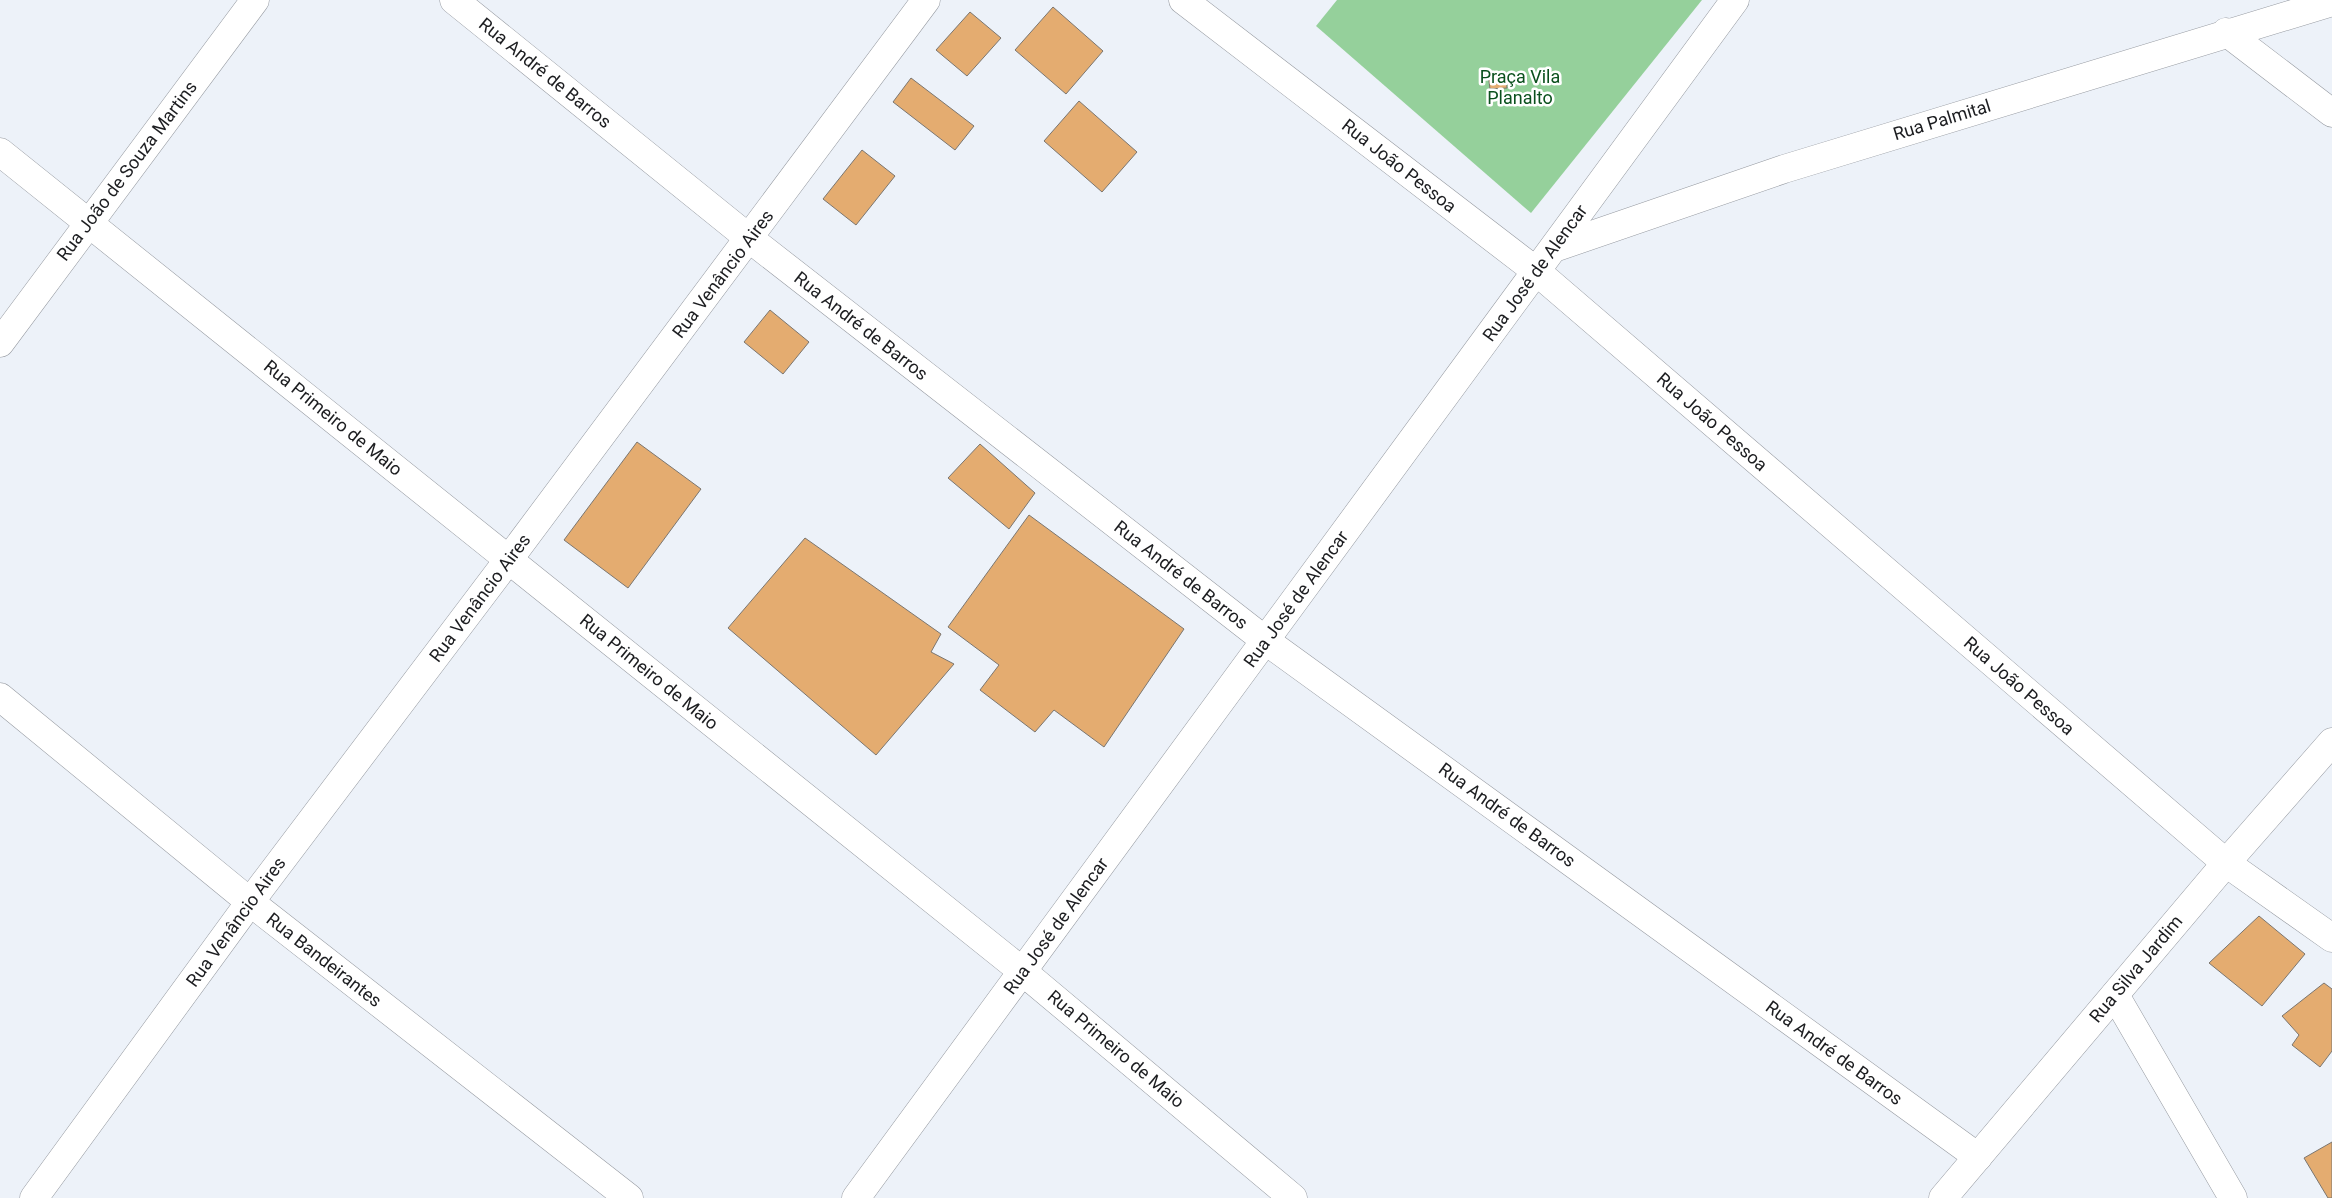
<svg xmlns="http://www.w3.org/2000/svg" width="2332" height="1198" font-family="Roboto,sans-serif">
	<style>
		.green { fill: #95d09b }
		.building { fill: #e4ac70; stroke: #7b7670 }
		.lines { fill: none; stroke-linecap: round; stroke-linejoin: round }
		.minor-casing { stroke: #969aa1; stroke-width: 29 }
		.tertiary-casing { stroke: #969aa1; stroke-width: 29 }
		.minor { stroke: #fff; stroke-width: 28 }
		.tertiary { stroke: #fff; stroke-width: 28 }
		.labels { text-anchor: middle; stroke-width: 5; stroke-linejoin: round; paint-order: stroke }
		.street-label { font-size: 18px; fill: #1c1d20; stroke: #fff }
		.park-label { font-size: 18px; fill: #0a501d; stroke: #fff }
	</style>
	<rect width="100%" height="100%" fill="#edf2f9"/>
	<!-- green -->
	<polygon class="green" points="1337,0 1702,0 1531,213 1316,26"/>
	<!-- building -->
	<g class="building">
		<polygon points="1053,7 1103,51 1066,94 1015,50"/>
		<polygon points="970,12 1001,38 967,76 936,50"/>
		<polygon points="1506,72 1507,88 1490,89 1488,73"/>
		<polygon points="911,78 974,126 955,150 893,102"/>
		<polygon points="1079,101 1137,152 1102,192 1044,141"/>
		<polygon points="862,150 895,176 856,225 823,199"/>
		<polygon points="770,310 809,342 783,374 744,342"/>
		<polygon points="637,442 701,489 628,588 564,540"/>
		<polygon points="980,444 1035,493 1009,529 948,478"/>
		<polygon points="1029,515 1184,629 1104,747 1054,710 1035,732 980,690 999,665 948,627"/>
		<polygon points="805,538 941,634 931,652 954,664 876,755 728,628"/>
		<polygon points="2259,916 2305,954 2262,1006 2209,963"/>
		<polygon points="2324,983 2332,989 2332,1051 2320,1067 2292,1045 2299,1035 2282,1016"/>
		<polygon points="2332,1142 2332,1198 2328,1198 2304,1158"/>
	</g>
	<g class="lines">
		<defs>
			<g id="minor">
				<polyline points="454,0 750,239 1266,641 1978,1157"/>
				<polyline points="1183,0 1536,271 2226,863 2332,938"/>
				<polyline points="2226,32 2332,113"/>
				<polyline points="0,152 1022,971 1293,1198"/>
				<polyline points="1554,248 1784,169 2332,2"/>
				<polyline points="0,343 255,0"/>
				<polyline points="0,697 250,902 629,1198"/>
				<polyline points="2115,995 2233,1198"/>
				<polyline points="34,1198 250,902 509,559 926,0"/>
				<polyline points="1943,1198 2226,863 2332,742"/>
			</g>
			<polyline id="tertiary" points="856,1198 1735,0"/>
		</defs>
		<!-- minor casing -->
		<use href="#minor" class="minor-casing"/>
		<!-- tertiary casing -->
		<use href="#tertiary" class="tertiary-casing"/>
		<!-- minor -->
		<use href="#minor" class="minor"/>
		<!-- tertiary -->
		<use href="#tertiary" class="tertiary"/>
	</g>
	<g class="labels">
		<!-- street labels -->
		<g class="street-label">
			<text transform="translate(545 73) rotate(39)" y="6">Rua André de Barros</text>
			<text transform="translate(1942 120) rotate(-17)" y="6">Rua Palmital</text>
			<text transform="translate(1399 166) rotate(38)" y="6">Rua João Pessoa</text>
			<text transform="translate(127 171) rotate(-53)" y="6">Rua João de Souza Martins</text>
			<text transform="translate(1535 273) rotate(-54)" y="6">Rua José de Alencar</text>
			<text transform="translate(723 274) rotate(-53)" y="6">Rua Venâncio Aires</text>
			<text transform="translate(861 326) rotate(38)" y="6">Rua André de Barros</text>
			<text transform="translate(333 418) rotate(39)" y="6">Rua Primeiro de Maio</text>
			<text transform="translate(1712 422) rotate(41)" y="6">Rua João Pessoa</text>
			<text transform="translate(1181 575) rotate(38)" y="6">Rua André de Barros</text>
			<text transform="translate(480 598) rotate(-53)" y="6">Rua Venâncio Aires</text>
			<text transform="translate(1296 599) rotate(-54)" y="6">Rua José de Alencar</text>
			<text transform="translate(649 672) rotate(39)" y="6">Rua Primeiro de Maio</text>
			<text transform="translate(2019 686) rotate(41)" y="6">Rua João Pessoa</text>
			<text transform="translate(1507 815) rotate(36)" y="6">Rua André de Barros</text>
			<text transform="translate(236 922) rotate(-54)" y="6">Rua Venâncio Aires</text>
			<text transform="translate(1056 926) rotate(-54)" y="6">Rua José de Alencar</text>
			<text transform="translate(324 960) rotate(38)" y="6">Rua Bandeirantes</text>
			<text transform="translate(2136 969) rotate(-50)" y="6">Rua Silva Jardim</text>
			<text transform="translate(1116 1049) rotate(40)" y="6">Rua Primeiro de Maio</text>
			<text transform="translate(1834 1053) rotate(36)" y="6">Rua André de Barros</text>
		</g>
		<!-- park labels -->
		<g class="park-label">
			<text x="1520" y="83">Praça Vila<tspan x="1520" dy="21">Planalto</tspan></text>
		</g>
	</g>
</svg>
